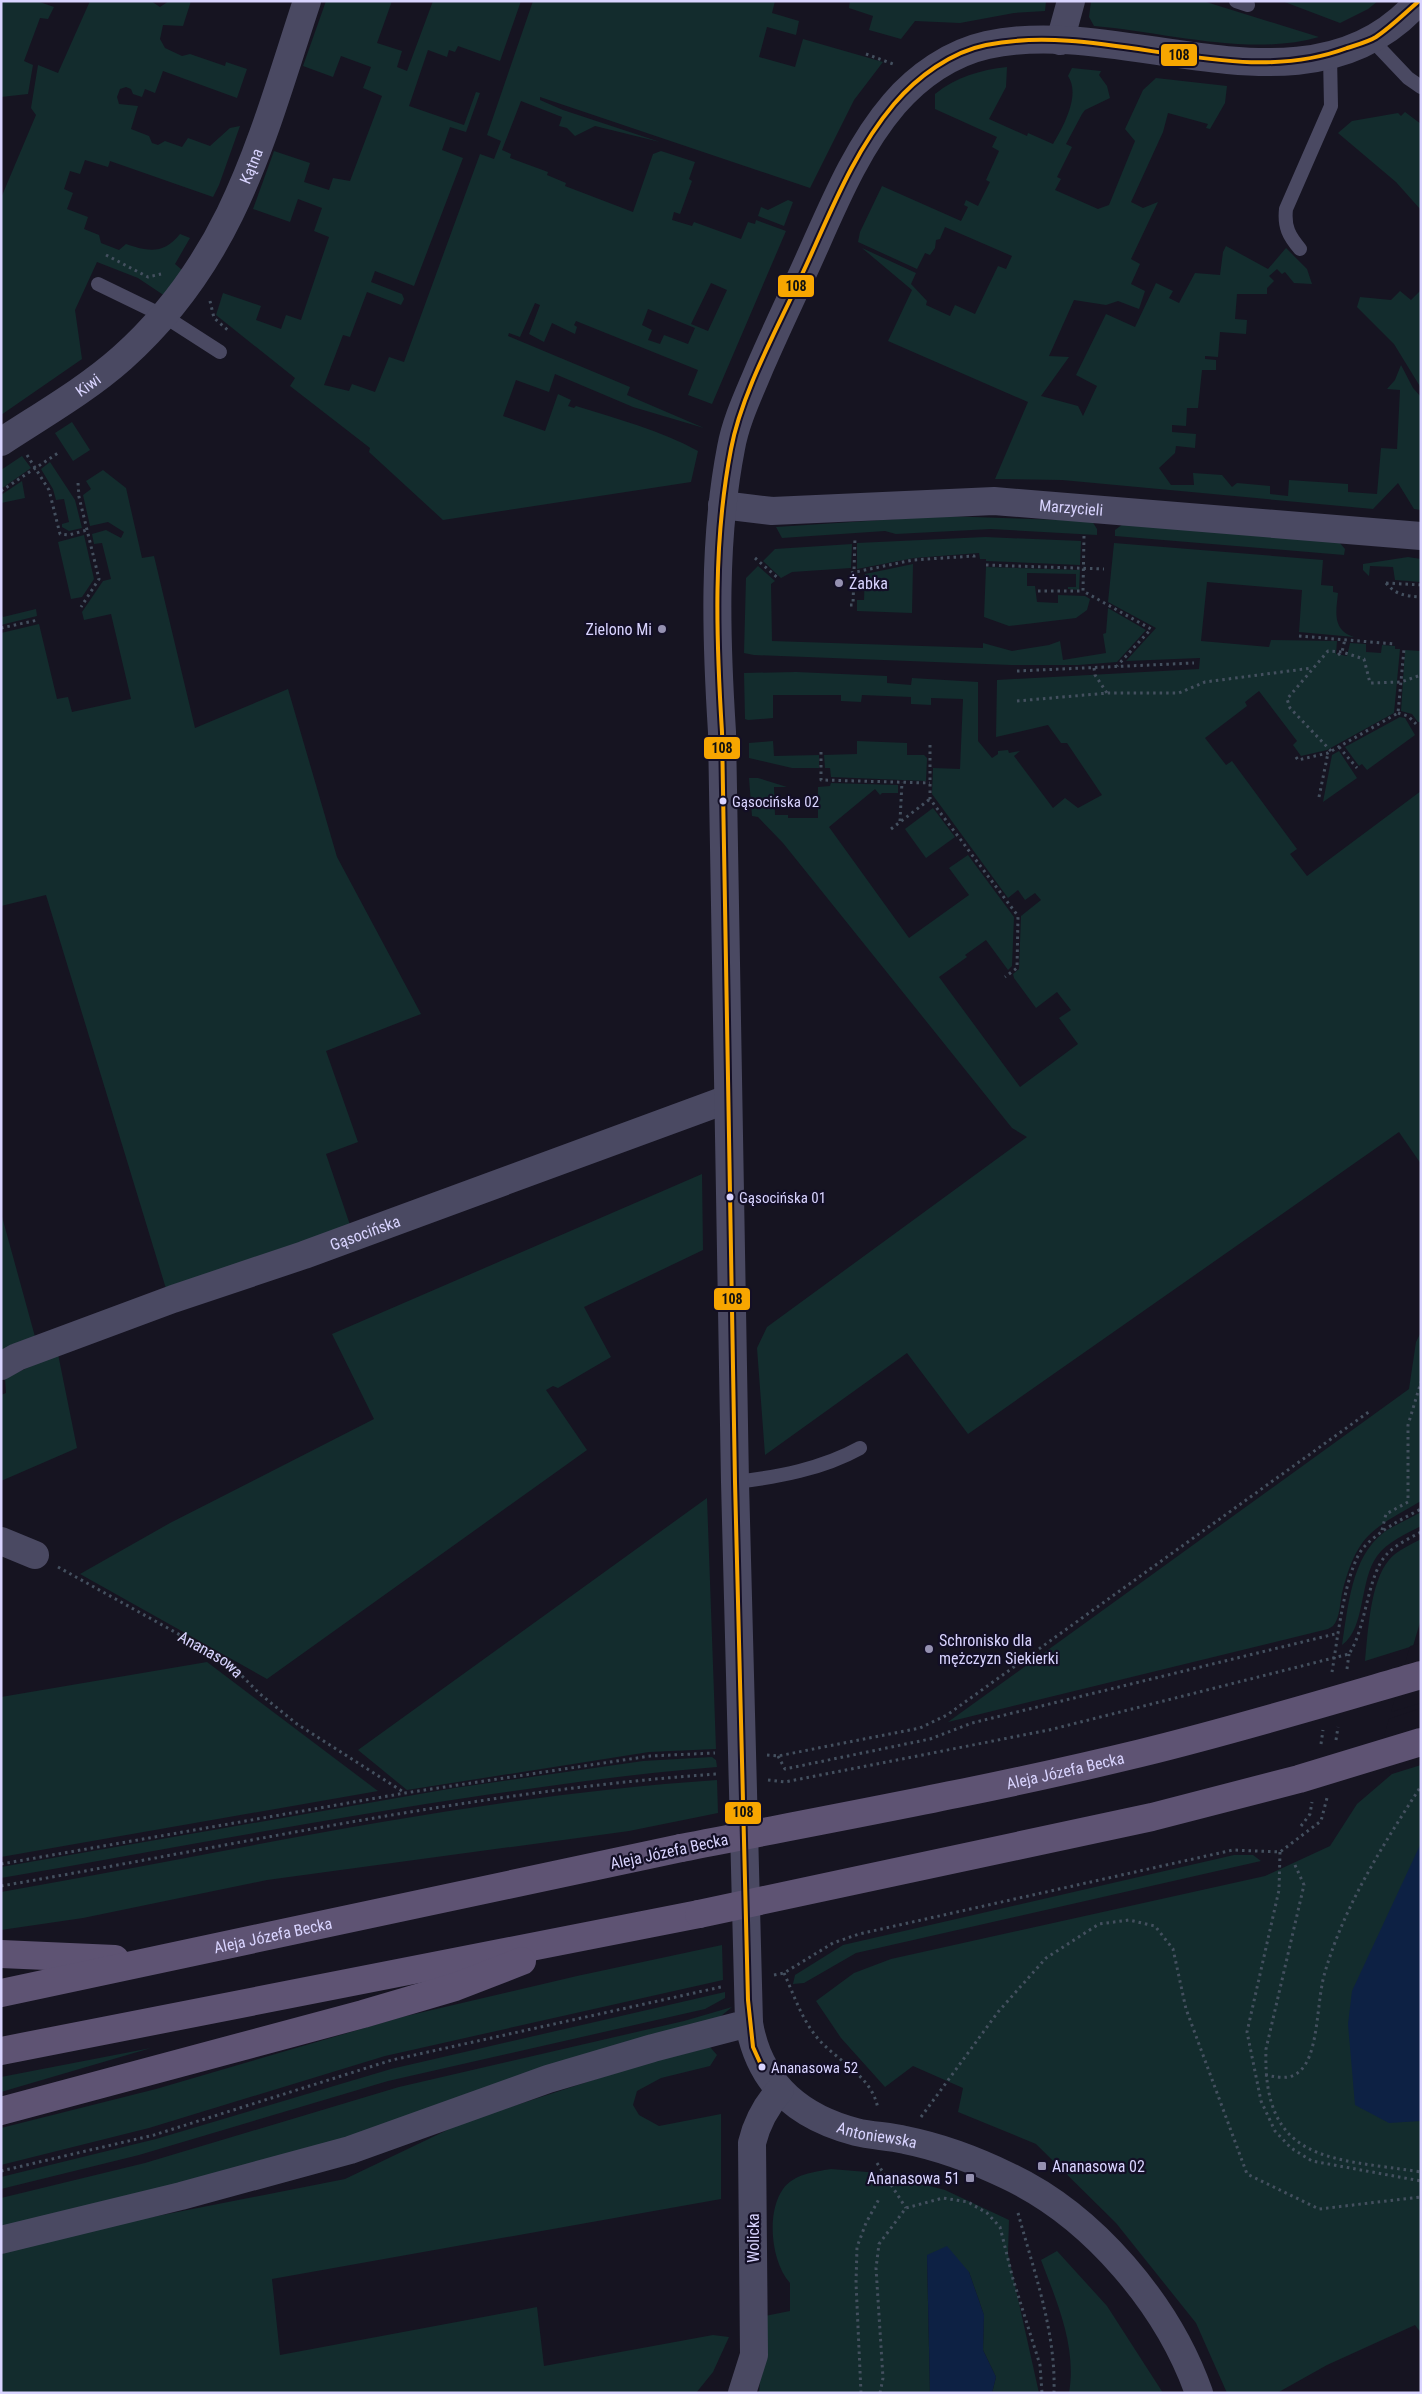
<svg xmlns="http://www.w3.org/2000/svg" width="1422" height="2394" font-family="'Roboto Condensed',sans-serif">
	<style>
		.green { fill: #132c2d; fill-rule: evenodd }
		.water { fill: #0d2144 }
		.pier { fill: #161421 }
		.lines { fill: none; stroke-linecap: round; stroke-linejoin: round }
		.path { stroke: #44505f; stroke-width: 3; stroke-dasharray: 2.5 4; stroke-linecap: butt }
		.service { stroke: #4a4962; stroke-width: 14 }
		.minor { stroke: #4a4962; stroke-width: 28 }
		.tertiary { stroke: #4a4962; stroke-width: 28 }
		.primary { stroke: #5e5373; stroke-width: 28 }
		.primary-bridge { stroke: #5e5373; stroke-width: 28 }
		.bus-1-casing { stroke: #130f26; stroke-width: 8 }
		.bus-1 { stroke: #f7a600; stroke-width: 4 }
		.poi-dot { fill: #9591b1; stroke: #130f26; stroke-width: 2 }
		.bus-dot { fill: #d9d4ff; stroke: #130f26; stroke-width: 2 }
		.labels { text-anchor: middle; stroke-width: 4.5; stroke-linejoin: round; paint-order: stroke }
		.bus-label { font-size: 15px; fill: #d9d4ff; stroke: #130f26; text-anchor: start }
		.street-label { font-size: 16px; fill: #d9d4ff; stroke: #130f26 }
		.poi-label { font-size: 16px; fill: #d9d4ff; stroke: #130f26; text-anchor: start }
		.line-badge { stroke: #130f26; stroke-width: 2 }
		.pale-badge-label { font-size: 14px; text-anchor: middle; font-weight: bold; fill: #111 }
	</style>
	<rect width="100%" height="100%" fill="#161421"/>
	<!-- green -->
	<g class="green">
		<polygon points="2,1 37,1 54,7 48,19 40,18 24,61 33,65 28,94 1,97"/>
		<path d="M90 1H151L160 7 169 1H191L183 26 163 25 160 39 165 48 182 56 190 54 225 66 226 62 247 69 237 98 163 71 155 93 145 89 142 97 133 94 131 89 126 87 120 89 117 97 119 104 138 106 131 129 149 136 152 143 158 145 165 141 182 147 188 138 210 146 230 128 240 126 219 185 213 197 110 161 108 167 85 160 80 174 70 171 64 189 73 193 67 209 88 217 84 229 99 235 101 243 119 250 126 244C149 252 164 254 180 234L190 238 175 264 182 270 165 296 138 278 97 262 75 310 82 359 1 415V198L36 115 31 108 38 65 58 73Z"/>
		<path d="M326 1H392L377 43 402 51 397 67 407 71 433 1H521L500 61 458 46 455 52 449 50 447 57 428 50 409 106 464 125 476 92 480 93 466 132 450 127 442 150 463 158 414 286 375 271 371 282 402 294 404 299 401 305 367 292 350 337 343 335 324 385 349 391 352 384 375 392 389 357 404 362 480 154 494 159 501 141 487 135 533 1H775L772 13 799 21 796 35 767 27 759 57 795 67 803 39 883 62 854 100 810 188 540 97V100L563 110 660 142 595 126 575 136 567 128 559 126 562 117 521 101 502 150 511 154 510 158 548 172 547 175 566 183 565 186 633 212 653 154 661 151 695 162 689 179 692 181 680 214 674 212 672 220 692 226 694 222 741 239 748 222 755 224 756 220 786 231 712 404 688 395 698 370 576 321 574 325 577 327 575 334 552 323 544 342 529 334 540 305 535 303 520 337 509 333 508 336 630 387 627 395 704 428 633 407 555 374 549 392 516 380 503 416 545 431 558 394 571 400 568 406 574 408 576 406C617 419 660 430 698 451L691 482 443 520 369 452 370 448 290 386 295 378 216 315 223 293 261 306 256 320 281 329 286 315 301 320 329 237 314 231 322 208 298 199 290 222 253 209 274 151 310 163 304 182 329 190 333 178 350 181 382 96 363 88 371 67 341 56 333 77 303 66ZM711 283 727 290 708 331 691 324ZM648 309 695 328 688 344 664 335 660 344 648 340 652 330 642 325Z"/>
		<polygon points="850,1 1046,1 1045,11 1014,13 960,23 915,21 901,39 869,30 873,16 849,8"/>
		<path d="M1091 1H1203L1319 37C1249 57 1166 32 1094 26L1089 17Z"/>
		<polygon points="1282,1 1378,1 1368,9 1340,23"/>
		<path d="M1007 67 1006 87 989 119 1027 136 1028 133 1053 144C1063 127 1081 95 1068 76L1072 68 1101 71 1099 75 1107 86 1110 98 1085 110 1082 114 1066 144 1072 147 1057 177 1061 179 1055 190 1098 209 1109 205 1135 141 1125 129 1143 90 1156 78 1227 86 1225 103 1210 129 1206 128 1208 124 1168 113 1163 132 1131 202 1143 208 1158 202 1131 259 1140 264 1131 284 1145 291 1139 309 1118 301 1106 305 1074 300 1049 356 1069 357 1041 396 1078 406 1083 416 1097 386 1076 375 1106 314 1135 327 1156 283 1173 291 1169 298 1179 303 1195 273 1220 275 1223 252 1226 246 1268 269 1286 248 1307 269 1312 284 1294 283 1285 272 1282 274 1277 269 1269 276 1274 281 1267 288V294H1237L1235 319 1247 320 1246 334 1220 332 1218 357 1205 356V359L1216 360V370H1202L1198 408H1187L1186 426 1172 425V432L1196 434 1195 448 1176 446 1175 453 1159 468 1171 485H1194L1193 473 1222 475 1232 487 1237 483 1270 486V494L1288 496 1289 480 1348 484V492L1377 494 1381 448 1397 449 1400 390 1387 389 1395 380 1401 365 1413 388 1421 397V510L1414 509 1398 483 1373 509 1062 480 995 479 1028 402 888 341 912 290 862 248 916 273 911 284 927 301 926 305 950 316 955 305 975 314 998 266 1006 269 1012 256 945 227 940 239 936 240 935 248 930 255 925 253 917 269 858 242 860 232 882 186 961 221 968 207 964 205 966 200 978 206 990 182 986 180 999 151 992 147 997 137 935 109V94C956 77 980 70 1007 67Z"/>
		<polygon points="1405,112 1421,124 1421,210 1396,182 1338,133 1352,121 1398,113 1401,116"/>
		<polygon points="788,200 793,202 784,226 758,216 761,207 768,210"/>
		<polygon points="1421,290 1421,388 1394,344 1357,307 1360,297 1391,300 1400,291 1411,300"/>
		<polygon points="72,422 90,450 73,461 55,433"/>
		<polygon points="22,456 31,468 1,489 1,470"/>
		<polygon points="50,462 75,500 82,528 69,531 62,527 62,524 69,522 64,499 56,500 53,489 41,469"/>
		<polygon points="103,470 126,488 142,558 154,556 195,728 288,689 337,857 421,1014 326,1051 358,1142 326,1154 350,1225 167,1292 46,895 1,906 1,633 39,624 57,699 68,697 72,712 131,699 111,614 84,620 82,612 103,581 111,579 102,543 94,544 92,534 106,530 121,538 124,532 108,522 90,526 83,495 91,489 86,481"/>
		<polygon points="22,481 25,498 1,503 1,495"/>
		<polygon points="943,516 1092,521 1097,529 1097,535 991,529 896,534 885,531 782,538 776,527"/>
		<polygon points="1123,524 1339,542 1345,549 1344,555 1115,536 1115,530"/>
		<polygon points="84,535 94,579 82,597 71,599 58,542"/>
		<polygon points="985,537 1081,541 1080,565 986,561 986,559 980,559 979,553 914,558 857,569 857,543"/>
		<path d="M1114 543 1323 560 1321 585 1333 586V592L1338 593C1336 612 1332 630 1354 637L1299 632 1302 590 1207 582 1201 641 1269 647 1271 640 1337 641 1336 654 1347 656 1350 643 1366 644V652L1381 653 1382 645 1395 646V649H1400L1394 713 1327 750 1301 756 1293 745 1297 741 1259 691 1245 702 1247 706 1205 738 1226 765 1232 761 1297 849 1290 854 1307 876 1421 791V1164L1399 1132 968 1434 907 1353 765 1455 757 1348 767 1327 1027 1137 1012 1128 783 843 758 817 752 816 749 778H758L787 787H774L775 815H788V818H818V787L830 786 831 783 898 785V793H882L880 795 875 789 829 827 909 938 969 895 949 868 968 855 1014 917 1012 966 1008 970 986 940 965 955 967 957 939 977 1020 1087 1078 1044 1059 1018 1071 1010 1057 992 1036 1008 1014 978 1013 974 1019 969 1021 916 1041 900 1035 893 1025 900 1018 890 1008 898 932 794 933 768 960 769 963 699 931 698V705L911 704V697L862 695 861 702 841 701V695H773V718L748 720 745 719 744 673 796 672 887 676V683L911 685 912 678 978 682V741L992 758 998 754V751L1008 750 1009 753 1020 751 1014 756 1053 808 1065 798 1078 808 1102 795 1067 743H1061L1048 725 996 737 997 680 1199 669 1200 658 1126 661 1156 628 1108 602Z"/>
		<polygon points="852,544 851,568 792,572 781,578 763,561 775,549"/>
		<polygon points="1408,557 1421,559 1421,582 1395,580 1393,567 1370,566 1369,576 1363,570 1363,564"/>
		<polygon points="913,564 912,613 857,611 857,600 864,600 865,574"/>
		<polygon points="758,566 775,581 771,584 772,641 983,648 983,643 1012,651 1049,645 1060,641 1063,660 1106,653 1103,634 1106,633 1108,608 1146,630 1117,662 1078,665 1011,665 754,655 744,653 746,578"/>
		<polygon points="986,567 1080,570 1079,590 1068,589 1068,587 1076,587 1076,574 1027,573 1027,586 1035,586 1037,602 1058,603 1058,595 1085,596 1090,599 1087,610 1076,618 1009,626 984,617"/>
		<polygon points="36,609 37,616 1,625 1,613 3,617"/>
		<polygon points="1405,650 1421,651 1421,722 1418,722 1412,714 1401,711"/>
		<polygon points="1400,717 1405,718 1415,735 1367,770 1362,764 1359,766 1345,747"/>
		<polygon points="773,741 774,756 819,755 819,768 792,768 749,758 749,743"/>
		<polygon points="857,741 907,743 907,755 924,755 927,758 926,781 831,777 830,768 825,768 824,755 857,754"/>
		<polygon points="1339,751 1357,778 1323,802 1332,755"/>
		<polygon points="933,808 955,837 926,858 905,829"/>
		<polygon points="702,1174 703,1250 584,1307 611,1357 558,1388 553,1386 546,1390 587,1450 267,1679 80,1574 170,1523 374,1419 332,1334"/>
		<polygon points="1,1213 37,1344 1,1358"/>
		<path d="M1421 1332V1501C1371 1530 1357 1534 1342 1593 1340 1603 1340 1618 1333 1626L1328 1629 948 1722 1409 1389 1416 1342Z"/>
		<polygon points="58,1354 77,1448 1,1481 1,1395 6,1393 5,1378"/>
		<polygon points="707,1498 716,1749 649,1752 407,1790 358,1750"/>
		<path d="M1421 1512V1526C1406 1534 1387 1542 1377 1556 1359 1581 1366 1628 1342 1645 1348 1608 1351 1558 1383 1533 1394 1525 1409 1519 1421 1512Z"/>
		<path d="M1421 1539V1619L1413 1646 1365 1661C1368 1633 1370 1582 1389 1560 1396 1551 1410 1545 1421 1539Z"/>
		<polygon points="207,1662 378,1791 1,1857 1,1697"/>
		<path d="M712 1757 716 1760 717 1767C638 1773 562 1784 485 1795 323 1819 162 1850 1 1878V1867L454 1788 643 1761Z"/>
		<polygon points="1421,1765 1421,2333 1415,2325 1327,2365 1277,2393 1227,2393 1196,2323 1116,2223 1036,2144 958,2112 963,2088 913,2066 885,2087 841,2038 816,2001 854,1973 891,1959 1265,1876 1330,1846 1357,1804 1392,1774"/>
		<path d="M717 1780 718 1813 629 1831 267 1880 83 1918 1 1930V1892C239 1850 476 1796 717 1780Z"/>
		<polygon points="1234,1855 1253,1855 1261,1861 856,1953 804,1983 793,1984 795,1975 843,1945"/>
		<polygon points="722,1945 723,1980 385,2056 149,2128 1,2165 1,2128 156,2089 402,2017 577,1976"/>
		<polygon points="725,1992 725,1998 705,2009 388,2081 139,2155 1,2189 1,2177 156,2139 391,2069"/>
		<polygon points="732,2007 715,2021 359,2134 240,2169 1,2227 1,2198 145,2163 399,2087 684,2021"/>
		<polygon points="710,2047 717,2055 710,2066 661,2078 637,2091 633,2105 639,2115 659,2126 721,2114 721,2199 272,2279 280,2355 537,2307 544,2366 713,2335 729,2337 713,2372 696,2393 1,2393 1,2254 76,2232 345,2179 464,2122 636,2066"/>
		<polygon points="151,2048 1,2092 1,2077"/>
		<path d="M831 2169 879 2173 945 2190 1009 2220 1008 2254 1039 2393H992L996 2377 983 2350 984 2315 969 2272 927 2256 930 2393H759L765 2316 790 2311V2283C771 2262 766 2213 783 2189 794 2174 814 2172 831 2169Z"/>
		<path d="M1057 2251 1107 2306 1163 2393H1069C1077 2347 1057 2302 1041 2260Z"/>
	</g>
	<!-- water -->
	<g class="water">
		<polygon points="1421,1843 1421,2121 1389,2123 1355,2105 1348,2024 1352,1991"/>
		<polygon points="947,2246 969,2272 984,2315 983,2350 996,2377 992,2393 930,2393 927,2255"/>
	</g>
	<!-- pier -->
	<g class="pier">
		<polygon points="1421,1643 1421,1703 1391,1712 1410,1646"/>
		<polygon points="1421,1708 1421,1721 1393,1772 1390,1773 1382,1743 1389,1719"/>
	</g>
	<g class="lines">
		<!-- path -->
		<g class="path">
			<polyline points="866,54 893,64"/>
			<polyline points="106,255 148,277 161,274"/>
			<polyline points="210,301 214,318 230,332"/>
			<polyline points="27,455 49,490 60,534 69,535 87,530"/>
			<polyline points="78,483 79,497 99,579 81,607"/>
			<polyline points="1,491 58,453"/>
			<polyline points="1084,536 1083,591 1151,629 1117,666"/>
			<polyline points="755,558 779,579"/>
			<polyline points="986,565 1104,569"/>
			<polyline points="851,573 913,560 974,556 974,559"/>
			<path d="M1386 583C1396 595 1405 596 1421 597"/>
			<polyline points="1386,583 1421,585"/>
			<polyline points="1038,591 1082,591"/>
			<polyline points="850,605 853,605 855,537"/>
			<polyline points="1,628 38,620"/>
			<polyline points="1299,636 1395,644"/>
			<polyline points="1338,655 1342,652 1345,639"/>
			<polyline points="1094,668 1095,675 1107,693"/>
			<polyline points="1017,671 1194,663"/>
			<polyline points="1017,701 1108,693 1179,693 1205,682 1312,668"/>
			<polyline points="1398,713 1408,716 1416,724"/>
			<polyline points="930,745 930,799 1018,916 1017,968 1005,977"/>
			<polyline points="1339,747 1357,768"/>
			<polyline points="1331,751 1290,708 1287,699 1328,651 1342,652 1364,659 1370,683 1401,682 1421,675"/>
			<polyline points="821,752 821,780 930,783"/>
			<polyline points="1296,757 1298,760 1328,753 1398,713 1404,649"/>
			<polyline points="1319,797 1328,753"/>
			<polyline points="900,821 902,782"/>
			<polyline points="891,829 930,799"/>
			<polyline points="1382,1530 1386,1514 1408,1502 1408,1425 1421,1382"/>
			<path id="s1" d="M58 1567 227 1661 260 1694 297 1724 405 1793"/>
			<polyline points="1347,1669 1349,1654"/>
			<path d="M1332 1672C1337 1643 1345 1568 1364 1547 1380 1530 1400 1520 1421 1509"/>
			<polyline points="1336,1740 1338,1727"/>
			<polyline points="1321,1744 1323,1730"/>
			<polyline points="767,1755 778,1756 920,1728 947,1715 1370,1411"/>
			<polyline points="778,1756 785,1769 930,1739 972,1723 1339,1633"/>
			<path d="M768 1780 785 1782 1049 1730 1349 1654C1367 1627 1367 1573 1388 1553 1397 1544 1410 1538 1421 1532"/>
			<polyline points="1301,1826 1310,1814 1312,1802"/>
			<polyline points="1280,1852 1279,1890 1247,2032 1261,2101 1275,2131 1291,2148 1312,2161 1421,2181"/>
			<polyline points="1,1864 405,1793 650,1756 715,1753"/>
			<path d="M1295 1865 1304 1885 1266 2049C1262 2164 1332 2158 1421 2172"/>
			<path d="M1 1886C238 1845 475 1791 716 1774"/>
			<path d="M784 1973C793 1993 801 2017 815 2035 835 2061 872 2074 878 2109"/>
			<polyline points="774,1975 784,1973 833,1943 859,1934 1233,1850 1280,1852 1321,1821 1327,1798"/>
			<path d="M1265 2075C1282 2078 1294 2081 1305 2065 1319 2043 1317 1998 1325 1972 1345 1904 1383 1845 1421 1786"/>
			<polyline points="921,2117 998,2012 1046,1958 1099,1924 1129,1920 1155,1926 1173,1949 1186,2009 1247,2174 1319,2209 1421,2197"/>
			<polyline points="877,2163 906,2208"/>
			<polyline points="1,2171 154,2135 392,2060 721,1987"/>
			<path d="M1018 2213C1034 2272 1056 2331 1054 2393"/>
			<polyline points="861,2393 856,2283 857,2247 866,2223 879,2199"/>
			<polyline points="880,2393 883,2378 876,2268 879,2244 906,2208 943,2198 968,2202 987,2213 1000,2227 1013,2279 1040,2365 1042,2393"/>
		</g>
		<!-- service -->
		<g class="service">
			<polyline points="1236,1 1248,5"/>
			<polyline points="1371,39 1408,78 1421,87"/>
			<path d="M1300 249C1289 236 1284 227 1286 209L1331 106 1330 56"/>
			<polyline points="98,284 164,316 220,352"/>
			<path d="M735 1482C778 1477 822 1469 860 1448"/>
		</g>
		<!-- minor -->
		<g class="minor">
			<polyline points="1060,41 1071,1"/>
			<path id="s2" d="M1 442C42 415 86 390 122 358 234 258 262 137 307 1"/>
			<path id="s3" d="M722 505 772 511 994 501 1421 536"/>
			<path id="s4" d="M1 1366 17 1357 173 1299 304 1255 728 1099"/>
			<polyline points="1,1541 35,1555"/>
			<path id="s5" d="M749 2023C759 2083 798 2117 856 2132 872 2136 889 2136 905 2140 940 2147 975 2160 1008 2176 1093 2216 1168 2305 1199 2393"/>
			<path d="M742 2393 754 2355 752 2143C757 2122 766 2106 780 2090"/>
		</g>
		<!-- tertiary -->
		<path class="tertiary" d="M1 2240 181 2196 350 2150 548 2079 653 2048 749 2023 735 1482 722 732C716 638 713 541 731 448 736 420 749 394 760 367 773 337 787 307 801 277 828 219 852 153 894 104 918 76 951 53 987 45 1125 14 1308 127 1419 1"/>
		<!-- primary -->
		<g class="primary">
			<polyline points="1,1954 115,1959"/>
			<path id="s6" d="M1 1993 681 1848"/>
			<polyline points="1,2051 699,1914"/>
			<polyline points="1,2111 363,2014 455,1987 522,1961"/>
		</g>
		<!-- primary-bridge -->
		<g class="primary-bridge">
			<path id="s7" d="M681 1848C834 1818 989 1790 1141 1753 1235 1730 1328 1702 1421 1675"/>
			<polyline points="699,1914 1152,1817 1299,1779 1421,1742"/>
		</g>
		<defs>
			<path id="bus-1" d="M762 2067 753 2047 748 2000 735 1482 722 732C716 637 713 542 731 449 741 395 775 333 798 283 827 222 850 156 894 104 917 77 951 52 986 45 1105 21 1233 91 1347 48 1356 45 1368 42 1376 37 1391 27 1405 13 1419 1"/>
		</defs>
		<!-- bus-1 casing -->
		<use href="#bus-1" class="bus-1-casing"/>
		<!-- bus-1 -->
		<use href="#bus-1" class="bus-1"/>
	</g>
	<!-- markers -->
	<g class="poi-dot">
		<circle cx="839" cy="583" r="5"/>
		<circle cx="662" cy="629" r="5"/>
		<circle cx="929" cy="1649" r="5"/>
		<rect x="1037" y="2161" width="10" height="10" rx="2.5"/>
		<rect x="965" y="2173" width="10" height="10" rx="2.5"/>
	</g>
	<g class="bus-dot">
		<circle cx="723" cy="801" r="4.5"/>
		<circle cx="730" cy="1197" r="4.5"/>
		<circle cx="762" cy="2067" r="4.5"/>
	</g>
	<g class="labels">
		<!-- bus labels -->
		<g class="bus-label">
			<text x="732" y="807">Gąsocińska 02</text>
			<text x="739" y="1203">Gąsocińska 01</text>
			<text x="771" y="2073">Ananasowa 52</text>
		</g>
		<!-- street labels -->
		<g class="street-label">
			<text dy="6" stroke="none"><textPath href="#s2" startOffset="381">Kątna</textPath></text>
			<text dy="6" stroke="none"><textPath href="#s2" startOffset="104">Kiwi</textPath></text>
			<text dy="6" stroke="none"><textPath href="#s3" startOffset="350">Marzycieli</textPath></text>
			<text dy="6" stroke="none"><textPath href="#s4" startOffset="388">Gąsocińska</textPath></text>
			<text dy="6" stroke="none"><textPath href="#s1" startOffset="176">Ananasowa</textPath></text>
			<text dy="6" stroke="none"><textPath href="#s7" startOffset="392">Aleja Józefa Becka</textPath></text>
			<text transform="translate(669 1851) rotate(-12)" y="6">Aleja Józefa Becka</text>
			<text dy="6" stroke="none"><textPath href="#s6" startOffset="278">Aleja Józefa Becka</textPath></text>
			<text dy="6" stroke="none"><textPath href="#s5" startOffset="184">Antoniewska</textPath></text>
			<text transform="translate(753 2238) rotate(-90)" y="6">Wolicka</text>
		</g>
		<!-- poi labels -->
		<g class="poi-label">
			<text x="849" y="589">Żabka</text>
			<text x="652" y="635" text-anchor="end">Zielono Mi</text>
			<text x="939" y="1646">Schronisko dla<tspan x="939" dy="18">mężczyzn Siekierki</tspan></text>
			<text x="1052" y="2172">Ananasowa 02</text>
			<text x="960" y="2184" text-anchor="end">Ananasowa 51</text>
		</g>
	</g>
	<g class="line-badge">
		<rect x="1160" y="43" width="38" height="24" rx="5" fill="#f7a600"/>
		<rect x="777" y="274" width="38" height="24" rx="5" fill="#f7a600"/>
		<rect x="703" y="736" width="38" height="24" rx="5" fill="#f7a600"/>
		<rect x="713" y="1287" width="38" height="24" rx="5" fill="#f7a600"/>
		<rect x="724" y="1801" width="38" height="24" rx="5" fill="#f7a600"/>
	</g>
	<g class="pale-badge-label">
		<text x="1179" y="60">108</text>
		<text x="796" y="291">108</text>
		<text x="722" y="753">108</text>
		<text x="732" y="1304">108</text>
		<text x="743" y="1817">108</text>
	</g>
	<!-- border -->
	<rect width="1422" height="2394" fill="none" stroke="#d9d4ff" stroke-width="5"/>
</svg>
